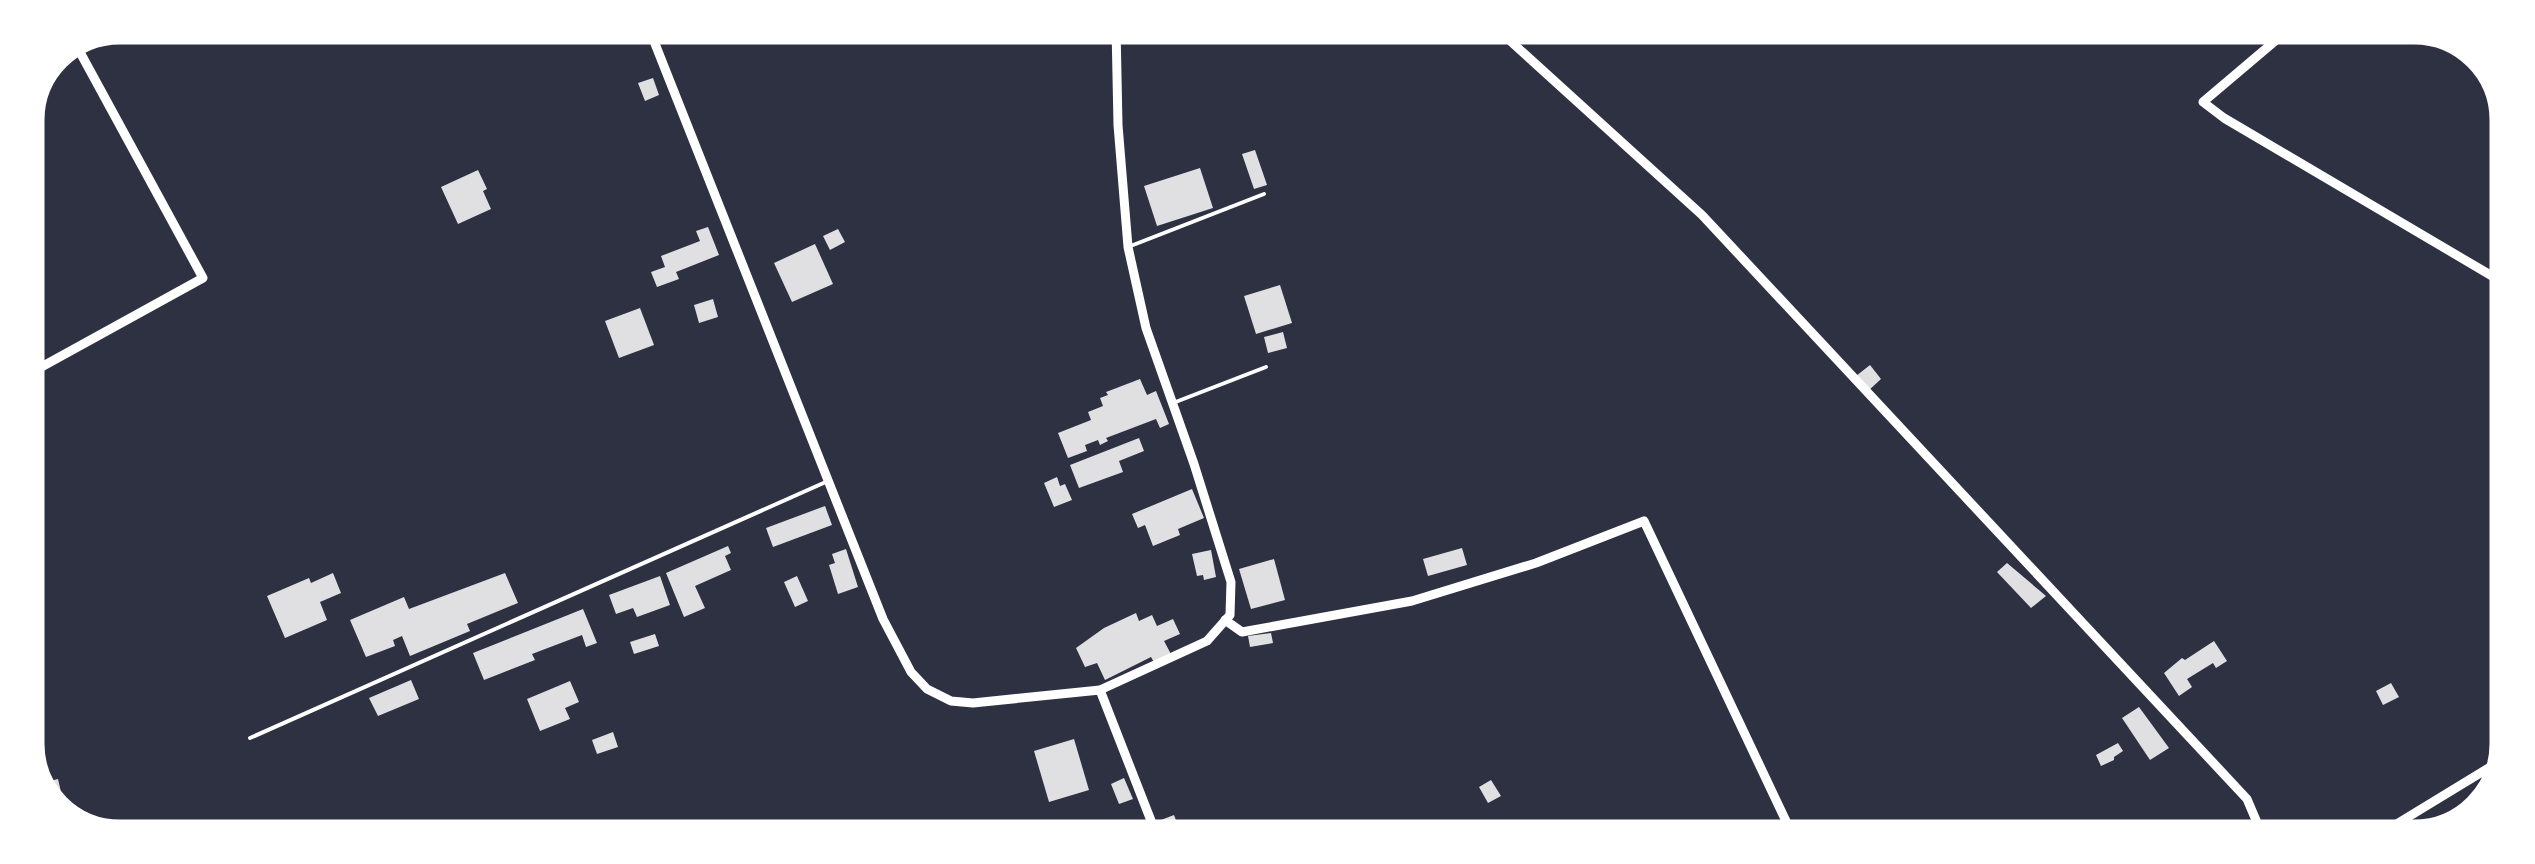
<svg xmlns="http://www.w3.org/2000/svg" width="2535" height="864" font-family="'PT Sans',sans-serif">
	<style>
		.building { fill: #e0e0e3 }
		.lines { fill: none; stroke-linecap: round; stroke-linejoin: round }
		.service { stroke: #fff; stroke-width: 4 }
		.minor { stroke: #fff; stroke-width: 9 }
		.rim { fill: none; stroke: #fff; stroke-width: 5 }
	</style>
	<rect width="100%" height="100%" fill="#2d3142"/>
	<!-- building -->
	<g class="building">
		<polygon points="653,78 659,95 645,101 638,83"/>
		<polygon points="1255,150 1267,185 1254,189 1242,154"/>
		<polygon points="1200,168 1213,208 1157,226 1144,186"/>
		<polygon points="478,170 487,189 483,191 491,209 458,224 441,187"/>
		<polygon points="708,227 719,255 676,272 679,279 657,287 651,272 665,267 661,256 700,241 696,231"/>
		<polygon points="838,229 845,242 830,250 823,236"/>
		<polygon points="815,244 833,284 792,302 774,263"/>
		<polygon points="1280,285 1292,323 1256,334 1244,296"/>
		<polygon points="713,299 718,317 699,323 694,305"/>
		<polygon points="640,308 654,345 619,358 605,321"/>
		<polygon points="1283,332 1287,348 1268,353 1264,337"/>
		<polygon points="1870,365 1881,379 1868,391 1856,376"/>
		<polygon points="1140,379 1147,395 1156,391 1169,424 1160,428 1156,419 1106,438 1108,441 1100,445 1098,440 1085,445 1087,451 1068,458 1058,433 1091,420 1088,412 1103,406 1100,398 1108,395 1106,392"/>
		<polygon points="1139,438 1144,451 1119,461 1123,472 1079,488 1070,465"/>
		<polygon points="1057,477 1060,486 1065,484 1072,500 1054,507 1044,483"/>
		<polygon points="1192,489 1204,518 1178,529 1180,535 1153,546 1145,525 1138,528 1132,514"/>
		<polygon points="825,506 832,525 773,547 766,528"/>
		<polygon points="728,546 731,553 725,556 731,570 695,586 705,608 684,617 666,573"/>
		<polygon points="1462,548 1467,565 1428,576 1423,559"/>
		<polygon points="846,549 858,587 838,594 829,565 835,563 832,554"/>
		<polygon points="1211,550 1216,577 1204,580 1203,575 1197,576 1192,554"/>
		<polygon points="1274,559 1285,600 1251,609 1239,569"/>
		<polygon points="2007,563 2046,596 2031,608 1997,572"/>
		<polygon points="333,573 341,593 320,602 327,620 285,638 267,596 309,578 311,583"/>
		<polygon points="505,573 518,603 467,624 470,631 410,656 402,636 393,640 395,646 366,657 350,620 404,597 409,609"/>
		<polygon points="660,576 670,605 637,617 633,608 616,614 609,595"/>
		<polygon points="797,576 808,601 795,607 784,582"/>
		<polygon points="583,609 597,643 586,647 582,635 532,654 535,660 484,680 473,653"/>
		<polygon points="1136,613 1139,621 1152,615 1157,626 1173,619 1180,634 1164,641 1172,656 1155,664 1151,657 1105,680 1097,663 1085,667 1076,648 1104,628"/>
		<polygon points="1271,633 1273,643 1250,647 1248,636"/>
		<polygon points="655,634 659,646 634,654 630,642"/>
		<polygon points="2214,641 2227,661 2216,668 2213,663 2187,679 2192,687 2179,696 2164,673 2182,658 2185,660"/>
		<polygon points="411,680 419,699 378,716 369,698"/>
		<polygon points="570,681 579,702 565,708 570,719 540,731 527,699"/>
		<polygon points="2391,683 2399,697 2383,705 2376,691"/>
		<polygon points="2139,707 2169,748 2150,760 2122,718"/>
		<polygon points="613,732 618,747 597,754 592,740"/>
		<polygon points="1074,739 1089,790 1049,802 1034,751"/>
		<polygon points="2118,743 2123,751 2114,757 2114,760 2101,766 2096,755"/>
		<polygon points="1124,778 1133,799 1119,804 1111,784"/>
		<polygon points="58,779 61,792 43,796 38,784"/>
		<polygon points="1491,780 1501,796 1488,803 1479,787"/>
		<polygon points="1174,815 1181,834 1167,836 1161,820"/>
	</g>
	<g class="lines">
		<!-- service -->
		<g class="service">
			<polyline points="1128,247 1264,194"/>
			<polyline points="1173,403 1266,367"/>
			<polyline points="250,738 828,481"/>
			<polyline points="1437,837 1468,827"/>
		</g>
		<!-- minor -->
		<g class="minor">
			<polyline points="648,26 883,619 911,672 927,689 951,701 973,703 1100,690 1157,836"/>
			<polyline points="1496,28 1702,215 2247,799 2264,839"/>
			<polyline points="2288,30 2203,102 2224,118 2509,286"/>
			<polyline points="25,376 203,278 75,43"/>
			<polyline points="1225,620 1242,632 1412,601 1536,563 1644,521 1794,838"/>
			<polyline points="1100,690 1207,641 1230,615 1231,582 1194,464 1146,328 1128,247 1118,125 1116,27"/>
			<polyline points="2372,839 2505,758"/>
		</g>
	</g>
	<!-- crop -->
	<path d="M0 0H2535V864H0ZM120 42H2414A78 78 0 0 1 2492 120V744A78 78 0 0 1 2414 822H120A78 78 0 0 1 42 744V120A78 78 0 0 1 120 42Z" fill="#fff" fill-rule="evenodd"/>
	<path class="rim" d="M120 42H2414A78 78 0 0 1 2492 120V744A78 78 0 0 1 2414 822H120A78 78 0 0 1 42 744V120A78 78 0 0 1 120 42Z"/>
</svg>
